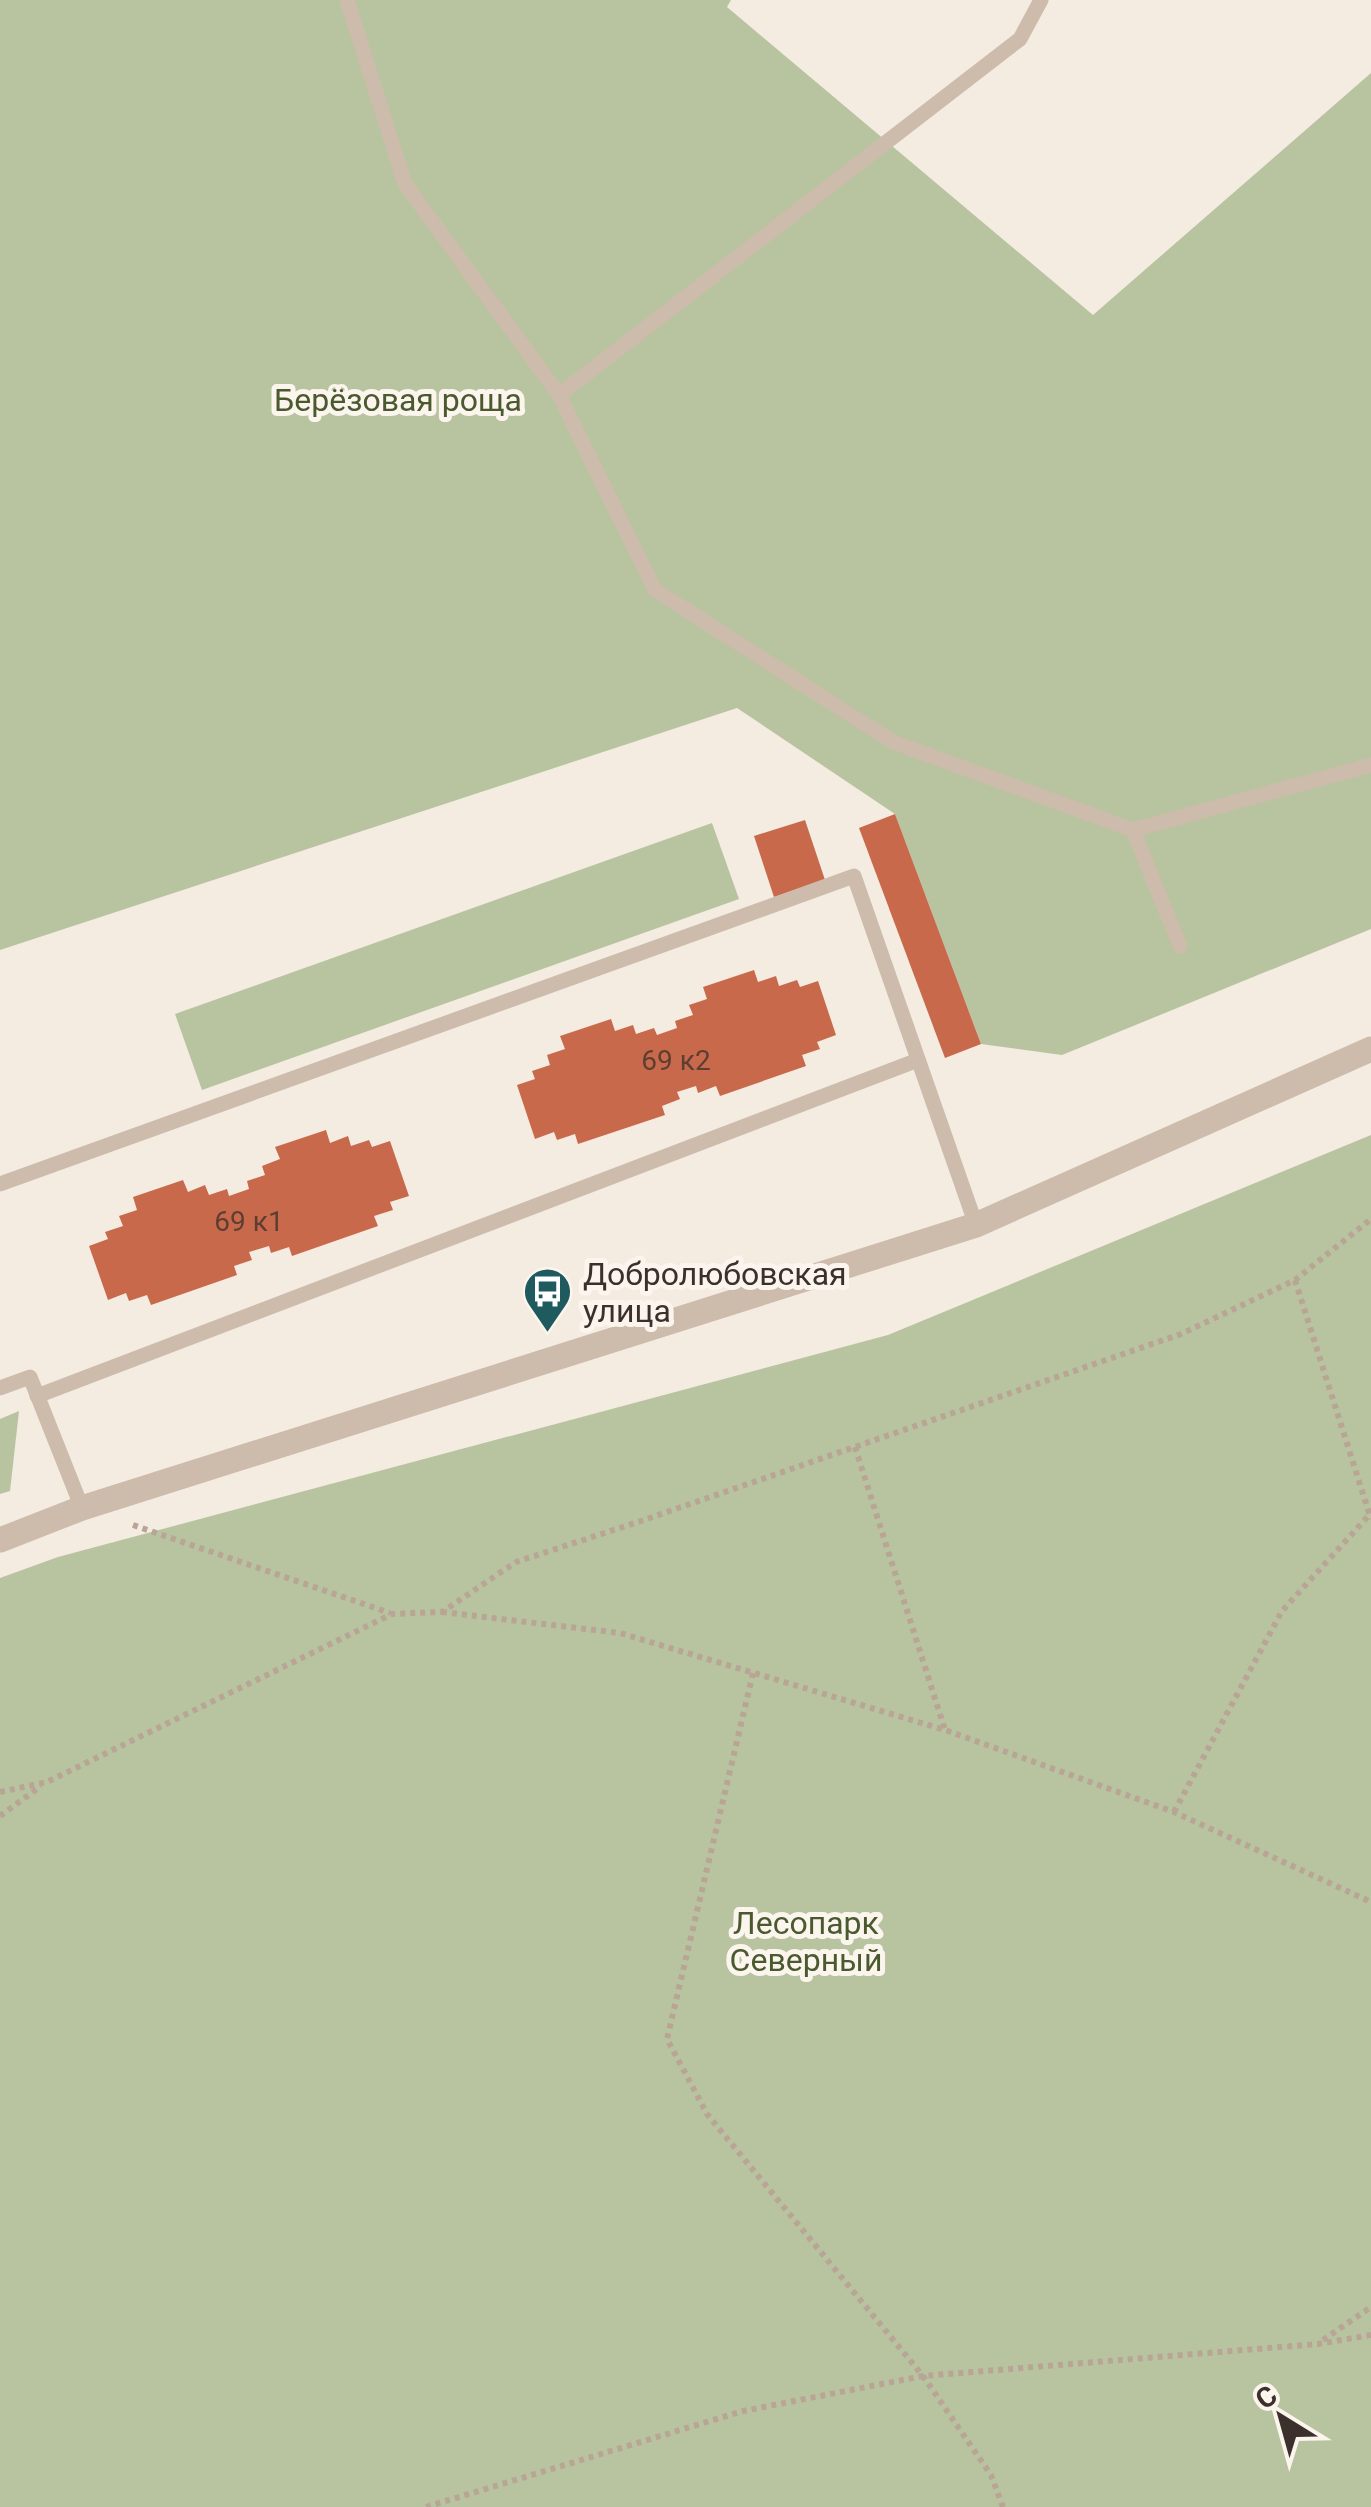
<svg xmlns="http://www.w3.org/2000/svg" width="1371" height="2507" font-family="Roboto,sans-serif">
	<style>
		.green { fill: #b8c4a0 }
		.building { fill: #c8694b }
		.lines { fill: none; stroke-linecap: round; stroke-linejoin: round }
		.path { stroke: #b9a596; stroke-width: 6; stroke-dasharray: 5 5; stroke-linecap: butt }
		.service { stroke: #cdbbac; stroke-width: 15 }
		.minor { stroke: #cdbbac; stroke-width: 25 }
		.labels { text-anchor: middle; stroke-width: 10; stroke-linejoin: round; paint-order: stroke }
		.number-label { font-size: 28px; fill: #5e3e33 }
		.park-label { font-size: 32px; fill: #4a5a2e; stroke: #fbf5ee }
		.poi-label { font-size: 32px; fill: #3b302b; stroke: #fbf5ee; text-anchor: start }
	</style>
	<rect width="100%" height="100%" fill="#f4ebe1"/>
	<!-- green -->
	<g class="green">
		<polygon points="0,0 731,0 727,7 1093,315 1371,73 1371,929 1062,1055 981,1044 895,814 737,708 0,950"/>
		<polygon points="712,823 739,899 202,1090 175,1014"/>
		<polygon points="1371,1135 1371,2507 0,2507 0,1578 58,1557 888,1335"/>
		<polygon points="19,1411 10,1491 0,1494 0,1419"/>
	</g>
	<!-- building -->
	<g class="building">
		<polygon points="895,814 981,1044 945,1058 859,828"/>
		<polygon points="805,820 825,880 774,897 754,836"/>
		<polygon points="754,970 758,982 776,976 779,986 797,980 800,987 818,981 836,1035 817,1042 820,1049 802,1055 806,1066 720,1096 716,1086 698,1093 696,1086 677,1092 680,1099 662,1106 665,1115 578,1144 575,1134 557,1140 554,1132 535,1139 517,1085 535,1079 532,1071 550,1065 547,1055 565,1049 560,1036 611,1019 615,1031 633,1025 636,1034 654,1028 657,1035 677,1028 675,1021 693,1015 689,1005 707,999 703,987"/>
		<polygon points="326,1130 330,1143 348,1136 351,1146 369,1140 372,1147 390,1141 409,1196 390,1202 393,1210 374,1216 378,1226 292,1256 289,1247 271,1253 269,1246 249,1252 252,1260 234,1266 237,1275 151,1305 147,1295 129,1301 126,1293 108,1300 89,1246 108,1239 105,1232 123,1226 119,1216 137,1210 133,1197 183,1180 188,1192 205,1185 209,1195 227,1189 229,1196 249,1189 247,1181 265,1175 262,1166 280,1159 275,1147"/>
	</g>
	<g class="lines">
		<!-- path -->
		<g class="path">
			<polyline points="1295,1280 1371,1519"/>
			<polyline points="855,1447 945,1730"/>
			<polyline points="133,1525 390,1613"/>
			<polyline points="442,1612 620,1633 945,1730 1174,1812 1371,1902"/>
			<polyline points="753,1673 667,2039 707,2114 923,2376 991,2475 1003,2507"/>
			<polyline points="0,1792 47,1782 392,1614 442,1612 516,1562 641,1521 1181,1334 1295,1280 1371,1219"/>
			<polyline points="1174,1812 1282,1611 1371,1513"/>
			<polyline points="0,1816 41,1786"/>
			<polyline points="1323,2340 1371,2307"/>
			<polyline points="426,2507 743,2411 923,2376 1318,2344 1371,2335"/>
		</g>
		<!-- service -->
		<g class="service">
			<polyline points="347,0 405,184 559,395 655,590 893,742 1133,830 1371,765"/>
			<polyline points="559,395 1020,39 1041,0"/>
			<polyline points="1133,830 1180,946"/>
			<polyline points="0,1184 854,876 976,1225"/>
			<polyline points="0,1388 30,1377 82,1508"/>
			<polyline points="37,1396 918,1060"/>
		</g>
		<!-- minor -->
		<polyline class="minor" points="0,1540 82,1508 976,1225 1371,1049"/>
	</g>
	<!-- icons -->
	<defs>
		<symbol id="bus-pin" viewBox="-11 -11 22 30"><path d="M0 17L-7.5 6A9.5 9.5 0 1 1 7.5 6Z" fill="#1f5a5e" stroke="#fbf5ee"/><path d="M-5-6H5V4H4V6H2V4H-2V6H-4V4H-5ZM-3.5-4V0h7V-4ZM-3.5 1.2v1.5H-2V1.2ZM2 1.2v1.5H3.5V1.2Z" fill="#fff"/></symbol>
	</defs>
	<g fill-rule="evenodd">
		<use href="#bus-pin" x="520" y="1264" width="55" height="75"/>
	</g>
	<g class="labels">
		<!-- number labels -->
		<g class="number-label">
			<text x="676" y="1070">69 к2</text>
			<text x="249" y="1231">69 к1</text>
		</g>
		<!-- park labels -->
		<g class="park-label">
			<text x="398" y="411">Берёзовая роща</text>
			<text x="806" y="1934">Лесопарк<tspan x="806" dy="37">Северный</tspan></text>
		</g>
		<!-- poi labels -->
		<g class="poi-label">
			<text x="583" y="1285">Добролюбовская<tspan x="583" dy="37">улица</tspan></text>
		</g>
	</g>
	<!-- north arrow -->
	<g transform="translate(1281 2417) rotate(323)" stroke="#fbf5ee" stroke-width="8" paint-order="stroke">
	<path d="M0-8L18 38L0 25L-18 38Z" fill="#3b302b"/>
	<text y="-15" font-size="28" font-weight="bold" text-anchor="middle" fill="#3b302b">С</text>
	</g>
</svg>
